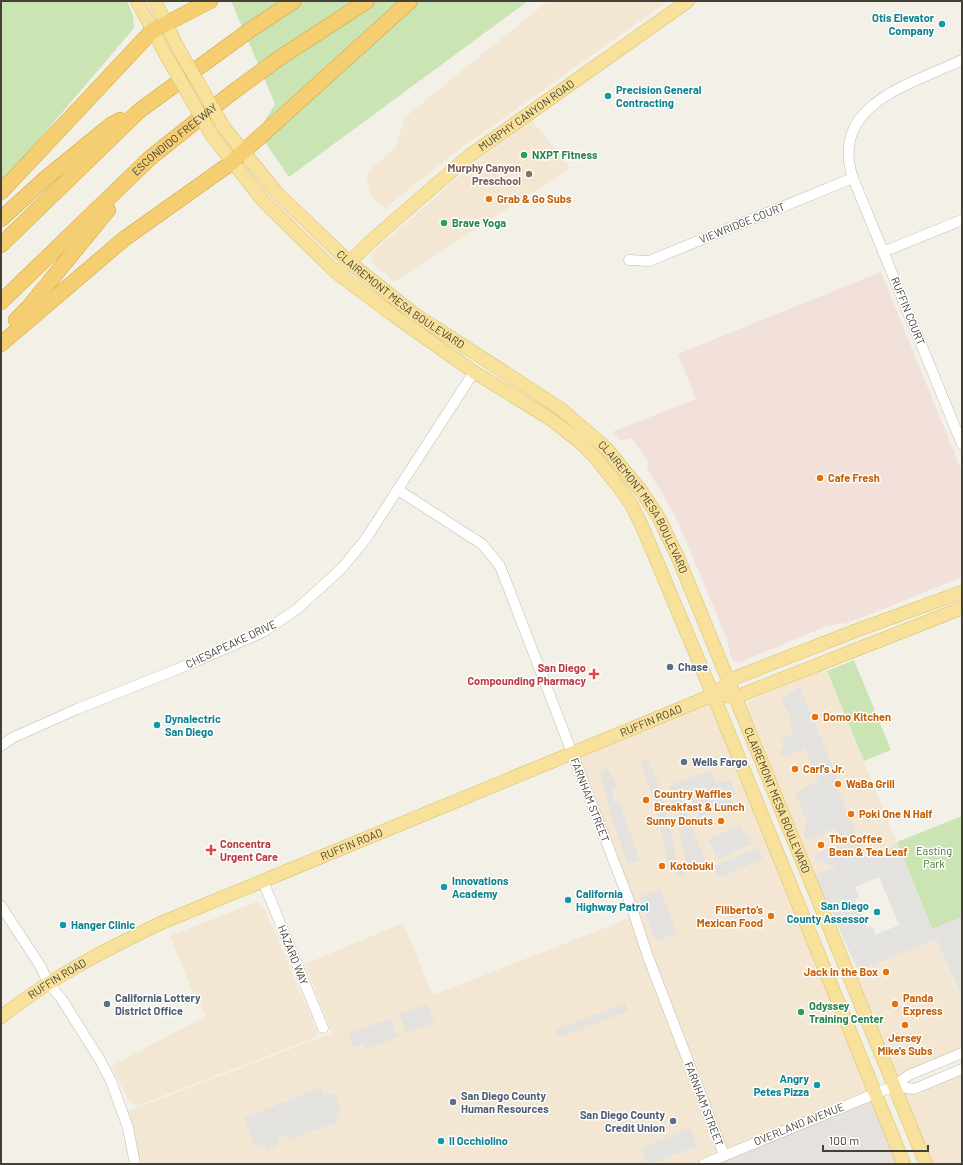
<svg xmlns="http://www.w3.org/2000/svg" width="963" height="1165" font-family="Barlow,sans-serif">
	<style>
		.commercial { fill: #f3e7d4 }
		.industrial { fill: #e5e1dc }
		.medical { fill: #f2e0db }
		.green { fill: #cbe4b3 }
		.parking { fill: #e4e2df; fill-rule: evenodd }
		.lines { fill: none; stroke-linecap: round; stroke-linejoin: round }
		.minor-casing { stroke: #c0bbad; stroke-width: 11 }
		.major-casing { stroke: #dbbf6c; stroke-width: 14 }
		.highway-casing { stroke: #d2a441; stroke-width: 16 }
		.minor { stroke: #fff; stroke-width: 10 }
		.major { stroke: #f7e19b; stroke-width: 13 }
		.highway { stroke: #f4ce71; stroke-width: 15 }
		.major-bridge-casing { stroke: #dbbf6c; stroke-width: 14; stroke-linecap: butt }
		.major-bridge { stroke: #f7e19b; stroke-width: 13 }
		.culture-dot { fill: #0f9aa8; stroke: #fff; stroke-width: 1.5 }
		.leisure-dot { fill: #2e9e5b; stroke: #fff; stroke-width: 1.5 }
		.education-dot { fill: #8d6e63; stroke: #fff; stroke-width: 1.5 }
		.food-dot { fill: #e8710a; stroke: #fff; stroke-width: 1.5 }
		.service-dot { fill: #5c6f8a; stroke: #fff; stroke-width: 1.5 }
		.health-dot { fill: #e0444e; stroke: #fff; stroke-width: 1.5 }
		.labels { text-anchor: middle; stroke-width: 3; stroke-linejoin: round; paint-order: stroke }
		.culture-label { font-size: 11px; font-weight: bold; fill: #0d838f; stroke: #fff; text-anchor: start }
		.street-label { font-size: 11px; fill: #454037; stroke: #fff }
		.leisure-label { font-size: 11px; font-weight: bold; fill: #27864d; stroke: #fff; text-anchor: start }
		.education-label { font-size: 11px; font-weight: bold; fill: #785e54; stroke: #fff; text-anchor: end }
		.food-label { font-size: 11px; font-weight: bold; fill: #c56008; stroke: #fff; text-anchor: start }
		.service-label { font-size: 11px; font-weight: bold; fill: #4e5e75; stroke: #fff; text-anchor: start }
		.health-label { font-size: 11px; font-weight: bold; fill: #be3a42; stroke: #fff; text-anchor: end }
		.park-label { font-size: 11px; fill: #45732e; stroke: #fff }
	</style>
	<rect width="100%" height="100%" fill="#f2f0e7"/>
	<!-- commercial -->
	<g class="commercial">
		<polygon points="548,1 668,1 457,151 385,208 372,198 367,179 368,171 395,148 405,117"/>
		<polygon points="531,119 570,168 394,282 385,272 383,273 372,262 372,253 479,159"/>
		<polygon points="826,669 897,843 815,875 747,707 749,701"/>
		<polygon points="713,703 875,1096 716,1164 139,1164 126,1112 332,1033 305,964 403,923 433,995 630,918 575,758"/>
		<polygon points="256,902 264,907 319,1036 139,1105 130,1103 111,1066 206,1016 192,990 170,936"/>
		<polygon points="936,939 962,1002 962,1051 894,1081 850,974"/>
		<polygon points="962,1065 962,1164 928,1164 898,1090"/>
	</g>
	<!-- industrial -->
	<polygon class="industrial" points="875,1096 902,1164 715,1164"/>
	<!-- medical -->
	<polygon class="medical" points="881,272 962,472 962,577 866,616 846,623 827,626 740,662 735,662 731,658 727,639 679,524 664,496 647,469 648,460 631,438 621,441 612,432 696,399 678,354"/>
	<!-- green -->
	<g class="green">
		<polygon points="1,1 127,1 133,15 134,28 1,184"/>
		<polygon points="231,1 528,1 289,177 258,132 275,104"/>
		<polygon points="854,660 891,750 864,761 827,671"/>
		<polygon points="962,816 962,917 932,929 897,842"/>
	</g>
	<!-- parking -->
	<g class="parking">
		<path d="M800 687 837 778 835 782 865 856 897 843 932 929 962 917V999L936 939 858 971 815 875 836 867 816 860 813 855 842 843 836 828 806 840 803 834 807 823 795 792 818 781 805 748 782 757 780 751 784 743 782 738 794 733 789 721 791 719 781 698ZM879 877 899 925 875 935 872 926 867 928 855 899 859 897 855 887Z"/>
		<polygon points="648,759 663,795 678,868 682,867 686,874 678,878 675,869 669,870 654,799 640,762"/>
		<polygon points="608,768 618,788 612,790 614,802 619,801 640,860 628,864 611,816 600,772"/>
		<polygon points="710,770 716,783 730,780 736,794 730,796 732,803 699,817 689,794 680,797 706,863 688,871 669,786"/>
		<polygon points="740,826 752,844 718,859 708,839"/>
		<polygon points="758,848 763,859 718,878 714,866"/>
		<polygon points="660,889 677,933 656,941 639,897"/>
		<polygon points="625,1003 628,1011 558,1038 555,1030"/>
		<polygon points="427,1004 434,1023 407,1033 399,1014"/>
		<polygon points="390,1018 398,1037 366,1049 364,1043 353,1047 348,1034"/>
		<polygon points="321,1087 325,1096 334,1093 342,1112 335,1115 338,1122 290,1140 287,1135 277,1139 279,1145 267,1150 264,1143 255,1147 244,1118"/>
		<polygon points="690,1128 697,1146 651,1164 647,1164 641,1148"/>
	</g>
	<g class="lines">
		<defs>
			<g id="minor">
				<path d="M962 60C912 84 828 104 853 178L962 444"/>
				<polyline points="883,252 962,220"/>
				<polyline points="629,260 649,261 853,178"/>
				<polyline points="398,490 482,544 500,566 633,911 647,954 724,1155"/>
				<polyline points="1,746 12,738 77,709 190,664 263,632 297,609 341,569 365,540 474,372"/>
				<polyline points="263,881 323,1028"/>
				<polyline points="1,906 41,967 48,983 61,998 100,1060 111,1081 128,1128 135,1164"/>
				<polyline points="894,1086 914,1089 962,1069"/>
				<polyline points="704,1164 894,1086 909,1075 962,1053"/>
			</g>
			<g id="major">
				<polyline points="137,1 167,57"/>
				<polyline points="155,1 178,48"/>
				<path id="s1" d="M225 129 277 193 349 262 413 313 561 409 606 448 642 492 659 518 679 560 926 1164"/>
				<polyline points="212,136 265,203 338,274 393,315 474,372 552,420 581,443 594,456 618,486 631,504 642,526 721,714 904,1164"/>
				<path id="s2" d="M343 268 379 234 469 156 688 1"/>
				<polyline points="727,696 736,697 962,608"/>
				<path id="s3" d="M1 1017C50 978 105 950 161 923L713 695 737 677 855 631 962 592"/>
			</g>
			<g id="highway">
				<polyline points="1,192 152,31 210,1"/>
				<polyline points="1,219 46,178 111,125 120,120"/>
				<polyline points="1,245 139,111 250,30 294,1"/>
				<path id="s4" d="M1 302 150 158 229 95 278 59 367 1"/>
				<polyline points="16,320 28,308 108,210"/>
				<polyline points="1,344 124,239 231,163 410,1"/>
			</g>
		</defs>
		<!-- minor casing -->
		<use href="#minor" class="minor-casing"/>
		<!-- major casing -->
		<use href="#major" class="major-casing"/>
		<!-- highway casing -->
		<use href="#highway" class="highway-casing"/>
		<!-- minor -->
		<use href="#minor" class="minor"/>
		<!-- major -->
		<use href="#major" class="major"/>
		<!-- highway -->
		<use href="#highway" class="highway"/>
		<defs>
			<g id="major-bridge">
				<polyline points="178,48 225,129"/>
				<polyline points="167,57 212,136"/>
			</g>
		</defs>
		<!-- major-bridge casing -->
		<use href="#major-bridge" class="major-bridge-casing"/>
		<!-- major-bridge -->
		<use href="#major-bridge" class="major-bridge"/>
	</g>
	<!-- markers -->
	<g class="culture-dot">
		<circle cx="942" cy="24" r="4"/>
		<circle cx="608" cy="96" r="4"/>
		<circle cx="157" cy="725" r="4"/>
		<circle cx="444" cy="887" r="4"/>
		<circle cx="568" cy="900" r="4"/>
		<circle cx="877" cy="912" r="4"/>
		<circle cx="63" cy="925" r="4"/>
		<circle cx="817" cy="1085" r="4"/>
		<circle cx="441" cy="1141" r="4"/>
	</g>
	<g class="leisure-dot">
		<circle cx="524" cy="155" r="4"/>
		<circle cx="444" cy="223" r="4"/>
		<circle cx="801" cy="1012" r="4"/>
	</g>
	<circle class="education-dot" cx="529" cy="174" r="4"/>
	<g class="food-dot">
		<circle cx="489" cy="199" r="4"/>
		<circle cx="820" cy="478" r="4"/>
		<circle cx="815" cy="717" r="4"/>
		<circle cx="795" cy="769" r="4"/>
		<circle cx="838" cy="784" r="4"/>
		<circle cx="646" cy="800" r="4"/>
		<circle cx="851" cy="814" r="4"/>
		<circle cx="721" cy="821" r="4"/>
		<circle cx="821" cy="845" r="4"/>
		<circle cx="662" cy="866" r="4"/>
		<circle cx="771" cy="916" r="4"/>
		<circle cx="886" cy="972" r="4"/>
		<circle cx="895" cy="1004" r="4"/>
		<circle cx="905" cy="1025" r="4"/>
	</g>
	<g class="service-dot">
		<circle cx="670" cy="667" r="4"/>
		<circle cx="684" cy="762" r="4"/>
		<circle cx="107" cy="1004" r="4"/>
		<circle cx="453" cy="1102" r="4"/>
		<circle cx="673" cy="1121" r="4"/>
	</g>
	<g class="health-dot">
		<path d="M592 668h4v4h4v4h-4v4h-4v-4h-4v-4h4z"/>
		<path d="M209 844h4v4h4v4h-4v4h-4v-4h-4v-4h4z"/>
	</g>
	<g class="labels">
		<!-- culture labels -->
		<g class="culture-label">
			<text x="934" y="22" text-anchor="end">Otis Elevator<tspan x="934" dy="13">Company</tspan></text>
			<text x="616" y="94">Precision General<tspan x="616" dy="13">Contracting</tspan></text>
			<text x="165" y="723">Dynalectric<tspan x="165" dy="13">San Diego</tspan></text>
			<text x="452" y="885">Innovations<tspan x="452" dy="13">Academy</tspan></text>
			<text x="576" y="898">California<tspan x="576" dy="13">Highway Patrol</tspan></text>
			<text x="869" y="910" text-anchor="end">San Diego<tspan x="869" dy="13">County Assessor</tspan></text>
			<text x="71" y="929">Hanger Clinic</text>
			<text x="809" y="1083" text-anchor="end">Angry<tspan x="809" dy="13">Petes Pizza</tspan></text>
			<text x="449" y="1145">Il Occhiolino</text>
		</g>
		<!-- street labels -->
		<g class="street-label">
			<text dy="4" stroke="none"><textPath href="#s2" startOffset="239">MURPHY CANYON ROAD</textPath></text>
			<text dy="4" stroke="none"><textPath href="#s4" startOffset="238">ESCONDIDO FREEWAY</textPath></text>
			<text transform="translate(742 223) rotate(-22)" y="4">VIEWRIDGE COURT</text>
			<text dy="4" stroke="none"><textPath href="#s1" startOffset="246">CLAIREMONT MESA BOULEVARD</textPath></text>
			<text transform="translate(908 311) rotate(68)" y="4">RUFFIN COURT</text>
			<text dy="4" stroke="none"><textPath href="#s1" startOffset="570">CLAIREMONT MESA BOULEVARD</textPath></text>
			<text transform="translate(231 644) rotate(-25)" y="4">CHESAPEAKE DRIVE</text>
			<text dy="4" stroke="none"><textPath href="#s3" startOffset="716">RUFFIN ROAD</textPath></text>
			<text transform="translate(590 800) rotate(69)" y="4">FARNHAM STREET</text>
			<text dy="4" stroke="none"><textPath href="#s1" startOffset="894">CLAIREMONT MESA BOULEVARD</textPath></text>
			<text dy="4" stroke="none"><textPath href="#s3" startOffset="392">RUFFIN ROAD</textPath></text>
			<text transform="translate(293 955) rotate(68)" y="4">HAZARD WAY</text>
			<text dy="4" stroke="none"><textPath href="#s3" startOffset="68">RUFFIN ROAD</textPath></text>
			<text transform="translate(704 1104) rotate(69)" y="4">FARNHAM STREET</text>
			<text transform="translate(799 1124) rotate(-22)" y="4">OVERLAND AVENUE</text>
		</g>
		<!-- leisure labels -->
		<g class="leisure-label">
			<text x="532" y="159">NXPT Fitness</text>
			<text x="452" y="227">Brave Yoga</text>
			<text x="809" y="1010">Odyssey<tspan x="809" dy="13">Training Center</tspan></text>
		</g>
		<!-- education labels -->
		<g class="education-label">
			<text x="521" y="172">Murphy Canyon<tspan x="521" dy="13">Preschool</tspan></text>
		</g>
		<!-- food labels -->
		<g class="food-label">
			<text x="497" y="203">Grab &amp; Go Subs</text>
			<text x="828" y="482">Cafe Fresh</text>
			<text x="823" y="721">Domo Kitchen</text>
			<text x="803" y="773">Carl's Jr.</text>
			<text x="846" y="788">WaBa Grill</text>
			<text x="654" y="798">Country Waffles<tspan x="654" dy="13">Breakfast &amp; Lunch</tspan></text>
			<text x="859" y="818">Poki One N Half</text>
			<text x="713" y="825" text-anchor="end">Sunny Donuts</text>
			<text x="829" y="843">The Coffee<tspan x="829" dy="13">Bean &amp; Tea Leaf</tspan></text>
			<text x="670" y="870">Kotobuki</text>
			<text x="763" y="914" text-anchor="end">Filiberto’s<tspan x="763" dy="13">Mexican Food</tspan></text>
			<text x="878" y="976" text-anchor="end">Jack in the Box</text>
			<text x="903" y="1002">Panda<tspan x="903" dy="13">Express</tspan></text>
			<text x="905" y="1042" text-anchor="middle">Jersey<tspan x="905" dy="13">Mike's Subs</tspan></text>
		</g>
		<!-- service labels -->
		<g class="service-label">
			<text x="678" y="671">Chase</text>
			<text x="692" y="766">Wells Fargo</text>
			<text x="115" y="1002">California Lottery<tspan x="115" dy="13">District Office</tspan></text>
			<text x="461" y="1100">San Diego County<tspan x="461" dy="13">Human Resources</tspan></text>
			<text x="665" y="1119" text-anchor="end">San Diego County<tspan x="665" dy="13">Credit Union</tspan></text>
		</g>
		<!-- health labels -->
		<g class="health-label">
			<text x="586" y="672">San Diego<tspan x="586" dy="13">Compounding Pharmacy</tspan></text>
			<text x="220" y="848" text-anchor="start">Concentra<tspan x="220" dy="13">Urgent Care</tspan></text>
		</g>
		<!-- park labels -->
		<g class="park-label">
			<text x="934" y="855">Easting<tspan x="934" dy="13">Park</tspan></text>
		</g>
	</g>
	<!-- border -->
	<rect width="963" height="1165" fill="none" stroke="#454037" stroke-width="4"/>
	<!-- scale -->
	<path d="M823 1145v6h105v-6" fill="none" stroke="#454037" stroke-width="2"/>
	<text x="829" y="1145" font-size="12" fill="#454037" stroke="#ffffff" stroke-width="3" paint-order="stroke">100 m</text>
</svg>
